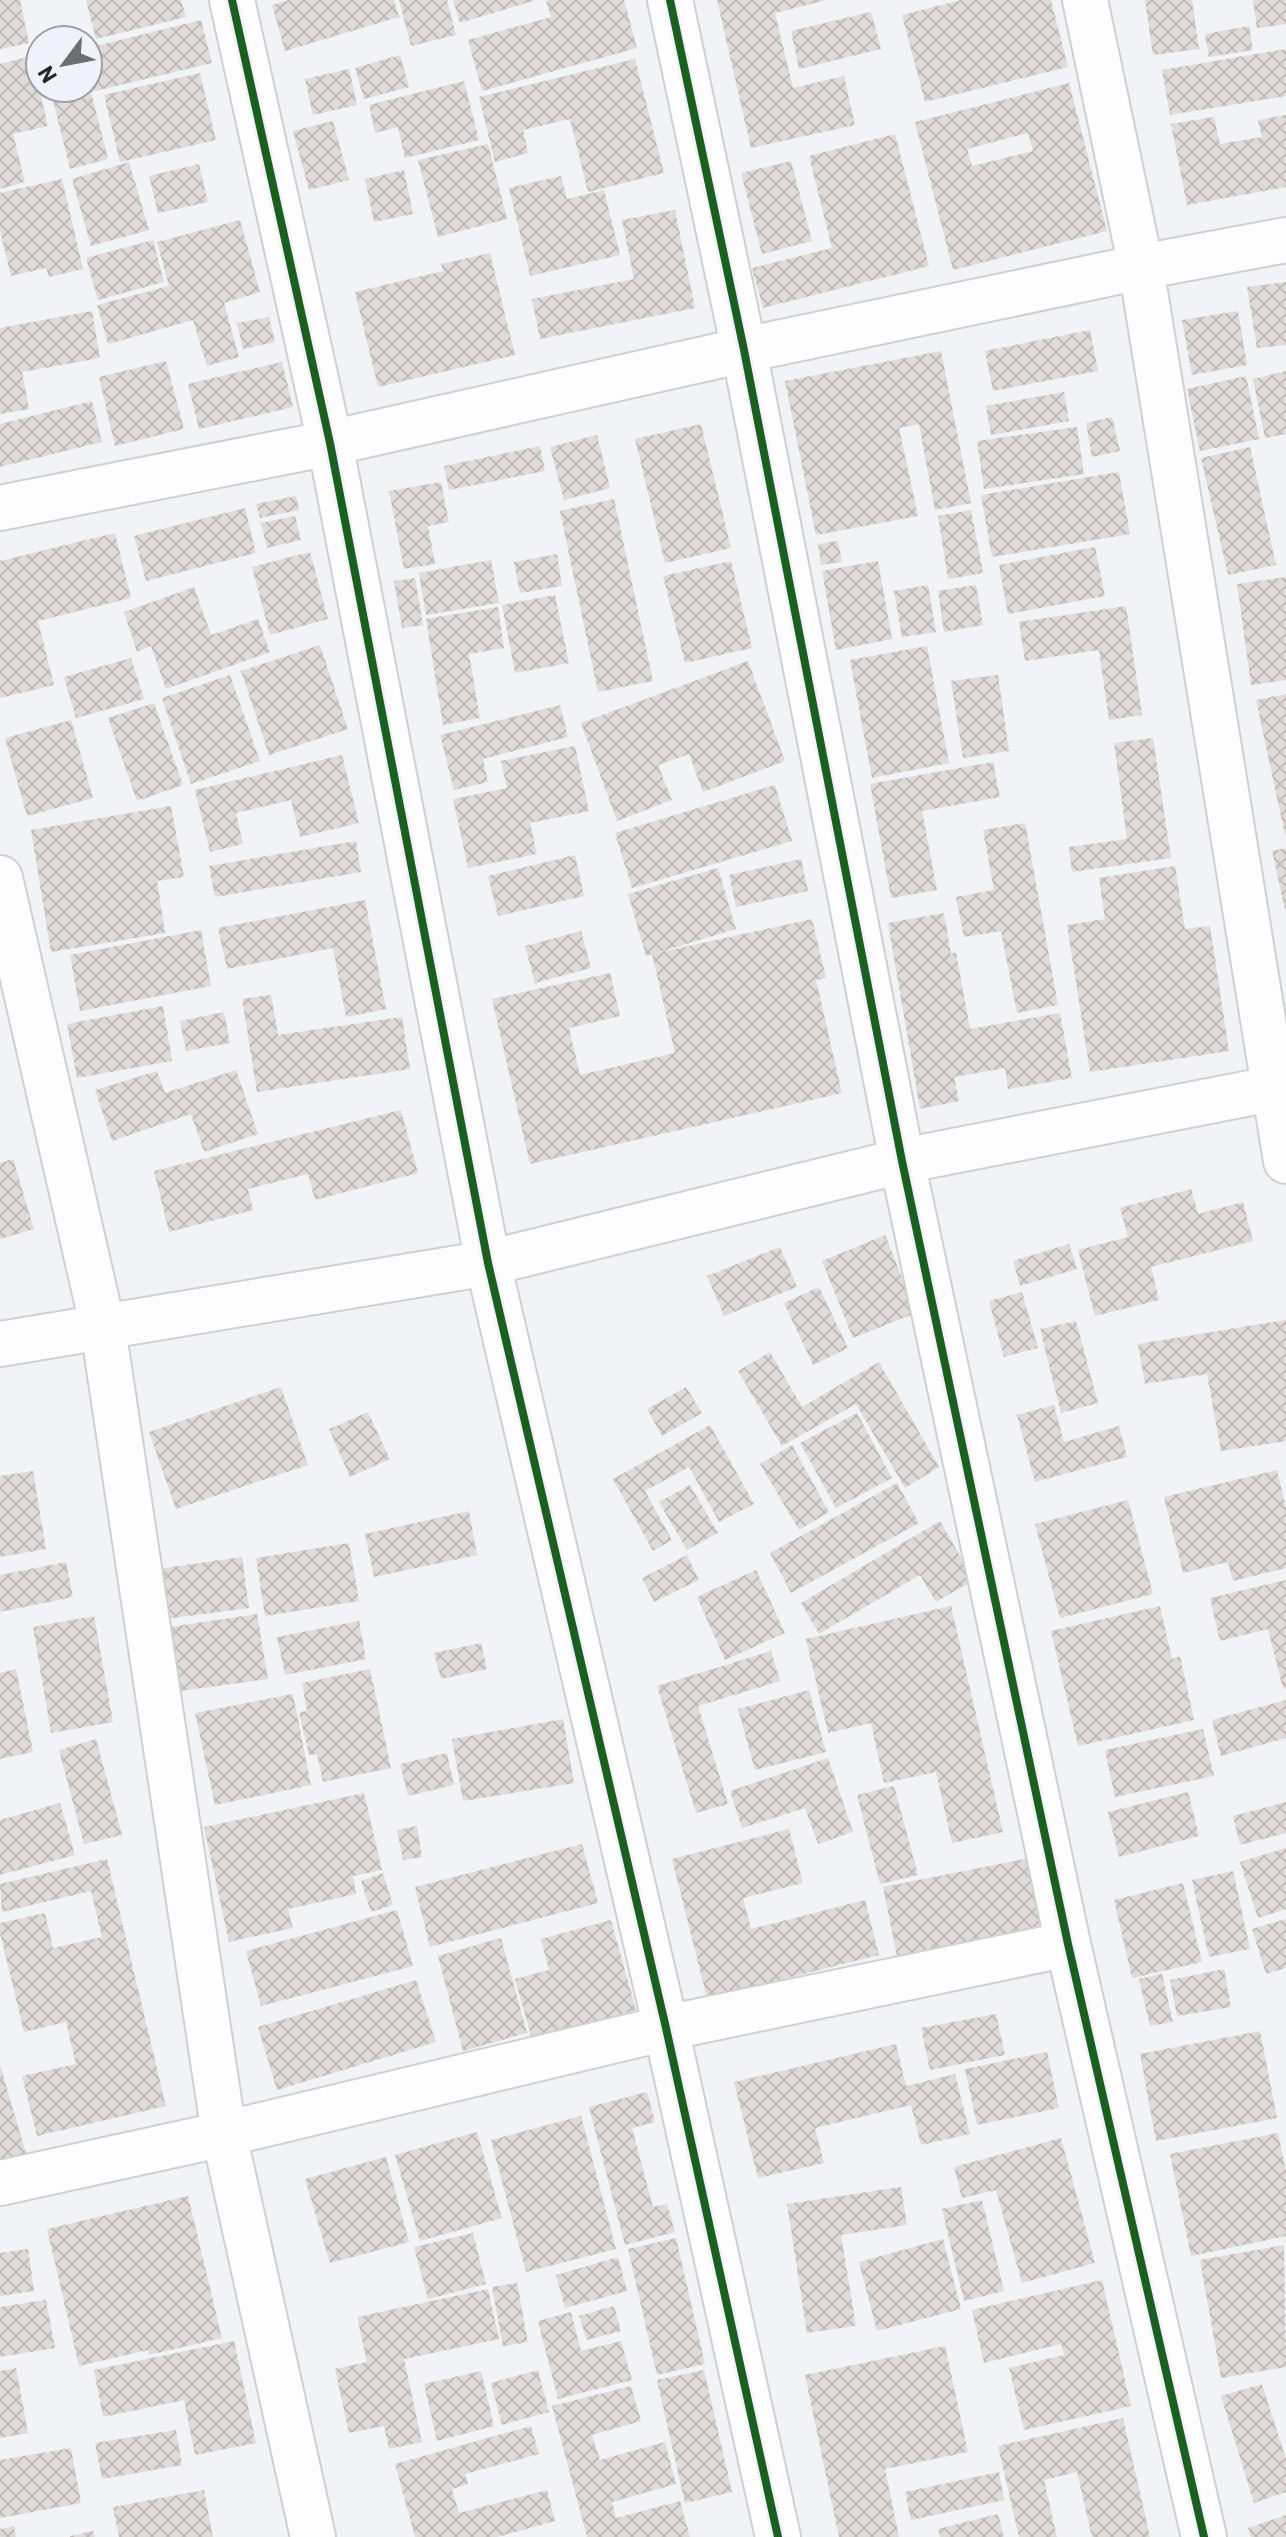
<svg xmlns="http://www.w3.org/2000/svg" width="1286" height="2537" font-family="Barlow,sans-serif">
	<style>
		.building { fill: url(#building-cross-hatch); fill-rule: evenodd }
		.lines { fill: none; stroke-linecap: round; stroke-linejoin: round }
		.minor-casing { stroke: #cfd0d3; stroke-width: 48 }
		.minor { stroke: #fdfdfe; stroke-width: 44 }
		.cycleway-casing { stroke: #eff2fa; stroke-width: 13 }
		.cycleway { stroke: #1b5e20; stroke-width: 8 }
	</style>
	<defs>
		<pattern id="building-cross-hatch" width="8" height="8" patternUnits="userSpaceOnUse" patternTransform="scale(2)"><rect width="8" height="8" fill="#e0dbd8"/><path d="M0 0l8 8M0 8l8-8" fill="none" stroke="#c0bcb9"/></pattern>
	</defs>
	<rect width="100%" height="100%" fill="#f2f3f7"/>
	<!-- building -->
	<g class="building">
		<polygon points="0,0 20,0 29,43 0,49"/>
		<polygon points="86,0 181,0 186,17 96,39"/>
		<polygon points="289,0 394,0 399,17 285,51 272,5"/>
		<polygon points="399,0 447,0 456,35 411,46"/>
		<polygon points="453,0 533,0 533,1 460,23"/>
		<polygon points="550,0 624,0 637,48 482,91 468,40 551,17 546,1"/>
		<polygon points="717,0 827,0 775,13 793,88 844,76 855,125 751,148"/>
		<polygon points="961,0 1051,0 1068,67 925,102 902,15"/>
		<polygon points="1145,0 1192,0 1199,49 1153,55"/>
		<polygon points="1253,0 1286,0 1286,24 1257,28"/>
		<polygon points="871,12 881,49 799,69 791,31"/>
		<polygon points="201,20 212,63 91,92 108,159 70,169 50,88 88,88 88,48"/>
		<polygon points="1249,26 1253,50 1209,57 1205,34"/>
		<polygon points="1286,49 1286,96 1170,115 1162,70"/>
		<polygon points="400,55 409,87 364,99 355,68"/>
		<polygon points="31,56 48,126 13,134 25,182 0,189 0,64"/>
		<polygon points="635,59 664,173 588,192 570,119 523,130 528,153 495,162 479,97"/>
		<polygon points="349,69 357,105 313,115 305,79"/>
		<polygon points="200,73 216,140 120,162 104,95"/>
		<polygon points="464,81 479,140 405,158 398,127 375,133 369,105"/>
		<path d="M1069 83 1107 231 953 270 915 122ZM1028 133 1033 151 972 166 967 149Z"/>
		<polygon points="1286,115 1286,187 1187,205 1171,124 1214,117 1220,144 1262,137 1258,120"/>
		<polygon points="333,121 349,180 309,190 293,131"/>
		<polygon points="895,134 929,266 763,308 752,268 832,248 809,156"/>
		<polygon points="488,144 507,219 438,237 418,160"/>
		<polygon points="791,161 812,241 762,254 741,173"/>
		<polygon points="129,162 149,230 91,246 72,179"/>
		<polygon points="199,164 208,202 158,213 149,176"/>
		<polygon points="404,170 413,214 374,222 365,179"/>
		<polygon points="561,176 567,199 604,190 620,255 530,276 509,188"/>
		<polygon points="62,179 83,269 49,277 46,268 11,276 0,231 0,193"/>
		<polygon points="675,210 695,308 540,339 532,299 634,279 622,220"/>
		<polygon points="240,220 260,292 224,303 239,357 207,366 193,320 108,344 97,305 169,286 157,242"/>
		<polygon points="153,240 164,282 98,300 86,258"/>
		<polygon points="490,253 515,355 378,387 355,292 443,271 441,264"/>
		<polygon points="1286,282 1286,345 1257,348 1247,287"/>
		<polygon points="92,311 100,358 22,372 29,409 0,414 0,328"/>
		<polygon points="1238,311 1247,365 1192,375 1182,320"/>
		<polygon points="269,317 275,342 243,349 237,323"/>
		<polygon points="1090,330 1098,371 993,391 985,351"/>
		<polygon points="941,351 971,503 935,510 919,424 899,428 918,516 816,535 785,381"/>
		<polygon points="166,361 184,429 115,446 99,377"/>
		<polygon points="282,362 293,407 199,429 188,384"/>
		<polygon points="1286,371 1286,434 1265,438 1253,379"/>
		<polygon points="1246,376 1259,439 1200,451 1187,389"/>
		<polygon points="1064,392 1069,421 991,435 986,406"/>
		<polygon points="92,401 102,442 0,467 0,424"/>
		<polygon points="1112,417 1120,451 1092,457 1086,423"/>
		<polygon points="701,424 731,548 665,563 635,439"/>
		<polygon points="1077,427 1084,474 984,489 977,441"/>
		<polygon points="597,435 610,488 564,500 550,447"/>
		<polygon points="540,446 545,471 449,490 444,466"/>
		<polygon points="1250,447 1276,565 1228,575 1201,458"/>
		<polygon points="1119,472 1130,534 992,557 981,495"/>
		<polygon points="441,482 449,522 428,526 435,564 404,569 389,491"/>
		<polygon points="296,496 299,510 260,518 256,504"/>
		<polygon points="614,499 653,681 598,692 560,511"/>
		<polygon points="245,508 256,553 146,581 134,536"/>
		<polygon points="971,510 983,573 948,579 938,516"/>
		<polygon points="295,516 301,540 267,548 261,523"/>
		<polygon points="115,533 131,598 38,621 54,685 0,698 0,561"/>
		<polygon points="838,541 842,562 821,565 818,544"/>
		<polygon points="1095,547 1105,596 1008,614 999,565"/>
		<polygon points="310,552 328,619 270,635 252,567"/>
		<polygon points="557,554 562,586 520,593 514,562"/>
		<polygon points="491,560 499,603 426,615 419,573"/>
		<polygon points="731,561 752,648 685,663 663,576"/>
		<polygon points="878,561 892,639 836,650 822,571"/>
		<polygon points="1286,577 1286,680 1251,685 1237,584"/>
		<polygon points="415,578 423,625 402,628 394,581"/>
		<polygon points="928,585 936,632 902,637 894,591"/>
		<polygon points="976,585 983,625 944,632 938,591"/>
		<polygon points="194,587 211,635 258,619 270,652 166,689 151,646 137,652 124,612"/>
		<polygon points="555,595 569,663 515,673 502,605"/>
		<polygon points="1126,606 1142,715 1109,720 1099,650 1025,661 1019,622"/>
		<polygon points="498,607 504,648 469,654 480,718 443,725 426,619"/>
		<polygon points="320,645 348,729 269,755 241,671"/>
		<polygon points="927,646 949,763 872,778 850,660"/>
		<polygon points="131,658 144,699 76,718 64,677"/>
		<polygon points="748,661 785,761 703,792 689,754 658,765 672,800 617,821 581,723"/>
		<polygon points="230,675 260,761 191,784 162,698"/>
		<polygon points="998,675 1009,751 963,758 951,681"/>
		<polygon points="1286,694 1286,835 1285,835 1256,700"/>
		<polygon points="154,703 183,785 137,801 108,718"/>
		<polygon points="560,705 568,737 483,759 488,782 454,790 440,735"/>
		<polygon points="71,720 93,798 27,816 5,738"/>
		<polygon points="1153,738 1171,858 1072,872 1069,847 1127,839 1114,743"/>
		<polygon points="575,746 589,811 530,823 537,854 468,868 453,799 507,788 501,761"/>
		<polygon points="342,755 359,823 300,837 291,800 236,813 243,844 210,852 195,790"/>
		<polygon points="993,762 1000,797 922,811 937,890 891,898 870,784"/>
		<polygon points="775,785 792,841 632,888 615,833"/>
		<polygon points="171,806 184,877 157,881 165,933 51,952 31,830"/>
		<polygon points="1025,823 1058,1005 1017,1013 1001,931 964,937 956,897 994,890 983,830"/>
		<polygon points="356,841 361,872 215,897 209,866"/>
		<polygon points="1286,848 1286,910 1285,910 1272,851"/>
		<polygon points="575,855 584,896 498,916 488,876"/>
		<polygon points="801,859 808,891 736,907 729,875"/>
		<polygon points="1175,866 1185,929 1210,926 1229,1051 1090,1072 1067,925 1105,919 1099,878"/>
		<polygon points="718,868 736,929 646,956 628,894"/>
		<polygon points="365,900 386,1009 346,1017 333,948 227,969 218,928"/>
		<polygon points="944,913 951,954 956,952 970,1029 1060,1013 1072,1078 1008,1089 1005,1068 954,1077 959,1101 920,1109 888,923"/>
		<polygon points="812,919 826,978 816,980 842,1093 530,1164 492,999 610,973 620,1016 569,1028 580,1075 675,1053 652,954"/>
		<polygon points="201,930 211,986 80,1011 70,955"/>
		<polygon points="581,931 591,968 535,983 525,946"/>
		<polygon points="271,995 278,1035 402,1017 410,1069 257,1092 242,999"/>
		<polygon points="163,1006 172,1061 77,1078 67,1024"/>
		<polygon points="224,1012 230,1043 186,1051 180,1021"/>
		<polygon points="236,1070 258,1134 204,1152 191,1114 112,1141 95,1090 157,1071 165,1093"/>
		<polygon points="401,1110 418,1173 315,1200 308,1174 248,1189 253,1210 169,1232 154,1171"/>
		<polygon points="13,1159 34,1229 0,1239 0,1163"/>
		<polygon points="1191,1189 1198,1214 1243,1202 1253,1241 1151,1267 1159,1300 1095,1316 1078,1250 1128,1237 1120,1208"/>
		<polygon points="885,1235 916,1313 853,1338 822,1261"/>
		<polygon points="1069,1244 1077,1269 1020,1286 1013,1261"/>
		<polygon points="780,1247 797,1287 724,1316 707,1276"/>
		<polygon points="819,1287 848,1348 813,1365 784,1303"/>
		<polygon points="1022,1292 1038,1348 1004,1357 989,1301"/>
		<polygon points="1286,1320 1286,1441 1221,1451 1207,1374 1145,1384 1138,1344"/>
		<polygon points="1076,1321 1098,1403 1061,1413 1040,1329"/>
		<polygon points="770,1352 802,1407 879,1362 939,1467 905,1488 856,1404 782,1446 738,1371"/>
		<polygon points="281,1387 308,1465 176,1509 149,1432"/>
		<polygon points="686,1387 702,1413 662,1436 647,1409"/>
		<polygon points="1054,1405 1064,1442 1119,1426 1127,1457 1035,1482 1017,1415"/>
		<polygon points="368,1412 390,1459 350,1477 329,1429"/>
		<polygon points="857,1413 892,1478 836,1508 800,1443"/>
		<polygon points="710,1425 754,1504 719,1522 689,1467 645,1491 672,1540 653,1551 613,1479"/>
		<polygon points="792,1445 829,1512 799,1530 760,1464"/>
		<polygon points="1277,1470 1286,1508 1286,1568 1233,1581 1228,1562 1183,1573 1164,1497"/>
		<polygon points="33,1471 46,1549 0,1557 0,1476"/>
		<polygon points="897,1483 919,1523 791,1593 770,1553"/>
		<polygon points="690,1485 718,1533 687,1550 659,1502"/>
		<polygon points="1128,1500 1153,1594 1060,1618 1035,1524"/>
		<polygon points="469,1511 477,1555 374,1577 365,1534"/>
		<polygon points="940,1521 974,1580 936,1602 920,1575 819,1634 801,1603"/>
		<polygon points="349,1543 359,1601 265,1616 256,1558"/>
		<polygon points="687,1555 699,1580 654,1602 642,1578"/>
		<polygon points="242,1557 249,1608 157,1620 150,1570"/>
		<polygon points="66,1562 73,1597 0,1612 0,1575"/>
		<polygon points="756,1570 785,1633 725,1660 697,1597"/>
		<polygon points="1286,1580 1286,1688 1283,1689 1268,1629 1220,1641 1210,1598"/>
		<polygon points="951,1606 1003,1832 952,1843 936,1772 884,1783 871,1723 828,1733 806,1639"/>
		<polygon points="1160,1606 1172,1659 1180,1656 1194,1720 1078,1746 1051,1631"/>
		<polygon points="257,1614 268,1679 166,1693 156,1629"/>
		<polygon points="94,1616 113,1722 51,1733 33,1627"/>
		<polygon points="359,1621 366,1659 285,1675 277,1637"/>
		<polygon points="481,1643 487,1669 441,1679 434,1653"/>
		<polygon points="771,1651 780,1681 698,1706 728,1804 696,1813 657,1686"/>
		<polygon points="16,1669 33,1752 0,1759 0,1673"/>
		<polygon points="370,1669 391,1768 323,1782 317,1754 309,1755 299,1712 307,1711 302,1683"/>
		<polygon points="809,1690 826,1752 755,1770 738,1709"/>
		<polygon points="293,1694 311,1785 215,1805 195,1713"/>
		<polygon points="1286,1700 1286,1738 1221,1756 1212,1720"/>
		<polygon points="563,1719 574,1783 463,1801 452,1739"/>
		<polygon points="1203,1729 1214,1776 1115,1797 1105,1750"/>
		<polygon points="96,1739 122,1835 84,1844 59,1750"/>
		<polygon points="447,1753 454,1785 408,1796 400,1764"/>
		<polygon points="828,1758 853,1832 818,1844 805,1808 742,1828 730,1791"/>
		<polygon points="894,1786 918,1875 880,1884 857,1795"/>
		<polygon points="1188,1792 1199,1836 1119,1857 1108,1812"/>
		<polygon points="364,1793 382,1870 353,1876 356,1894 288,1909 293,1928 229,1942 204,1827"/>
		<polygon points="1286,1802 1286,1833 1240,1845 1233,1816"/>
		<polygon points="60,1803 75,1855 0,1875 0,1820"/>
		<polygon points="417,1826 422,1857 403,1860 397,1830"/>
		<polygon points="789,1829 803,1883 743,1898 751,1929 865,1900 879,1955 707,1998 672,1859"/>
		<polygon points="582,1844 598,1903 430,1947 415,1887"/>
		<polygon points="1286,1848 1286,1909 1258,1918 1240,1862"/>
		<polygon points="1029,1858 1044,1931 898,1961 883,1887"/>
		<polygon points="107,1859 166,2106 37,2136 22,2076 76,2064 66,2022 24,2032 0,1933 0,1923 45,1913 53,1948 102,1937 91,1891 2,1912 0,1884"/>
		<polygon points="1233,1871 1250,1949 1209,1957 1192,1880"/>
		<polygon points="383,1873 393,1905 371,1912 361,1881"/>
		<polygon points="1183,1883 1202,1962 1132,1978 1114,1900"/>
		<polygon points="397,1910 413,1966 261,2006 246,1951"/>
		<polygon points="1286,1919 1286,1968 1266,1974 1252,1929"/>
		<polygon points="611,1920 636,2010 532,2039 515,1979 549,1970 541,1939"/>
		<polygon points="501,1938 527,2033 463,2051 438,1956"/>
		<polygon points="1224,1969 1231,2007 1177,2016 1170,1980"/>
		<polygon points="1162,1974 1173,2022 1150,2026 1139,1979"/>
		<polygon points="416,1980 436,2042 277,2090 258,2027"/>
		<polygon points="996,2014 1005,2055 930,2070 921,2028"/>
		<polygon points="1260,2031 1277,2118 1156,2141 1140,2054"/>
		<polygon points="896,2044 906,2086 955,2074 970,2134 921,2145 911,2105 815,2128 824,2163 758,2178 734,2082"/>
		<polygon points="1047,2052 1059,2108 977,2125 965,2069"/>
		<polygon points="0,2065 30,2167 0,2175"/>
		<polygon points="647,2092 655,2122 632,2128 653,2207 667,2204 675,2232 625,2245 589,2107"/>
		<polygon points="581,2116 616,2249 526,2272 491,2140"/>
		<polygon points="477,2132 502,2218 420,2241 395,2155"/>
		<polygon points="1278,2133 1286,2171 1286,2236 1191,2256 1170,2154"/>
		<polygon points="1061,2138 1095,2263 1022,2283 996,2190 962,2198 954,2167"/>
		<polygon points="386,2157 409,2242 330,2263 305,2179"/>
		<polygon points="901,2187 907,2225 841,2235 856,2326 807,2333 787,2204"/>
		<polygon points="188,2196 222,2338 149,2355 148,2350 79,2366 47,2229"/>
		<polygon points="982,2200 1004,2291 964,2301 942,2209"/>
		<polygon points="473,2233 486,2284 428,2299 414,2247"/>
		<polygon points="676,2238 705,2364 657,2375 628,2249"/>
		<polygon points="943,2239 961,2309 877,2331 859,2262"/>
		<polygon points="1284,2245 1286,2367 1221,2378 1200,2260"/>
		<polygon points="28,2249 34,2291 0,2296 0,2253"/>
		<polygon points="618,2257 627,2291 565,2308 556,2275"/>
		<polygon points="1102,2280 1131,2406 1024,2430 1009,2368 1064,2355 1061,2344 984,2363 972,2310"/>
		<polygon points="517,2283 528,2342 503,2346 492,2287"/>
		<polygon points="488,2289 499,2339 404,2359 422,2442 389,2449 384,2426 349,2433 335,2369 367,2362 357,2317"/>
		<polygon points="46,2300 55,2348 0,2357 0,2307"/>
		<polygon points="614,2306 621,2331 587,2340 579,2316"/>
		<polygon points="571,2312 581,2351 621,2341 632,2380 558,2399 538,2321"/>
		<polygon points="234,2341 256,2443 195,2455 184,2400 103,2417 94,2370"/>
		<polygon points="945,2346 968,2452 885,2469 899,2537 839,2537 805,2375"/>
		<polygon points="16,2368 28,2433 0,2438 0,2371"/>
		<polygon points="538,2370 549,2412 502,2425 491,2383"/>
		<polygon points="704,2370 732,2492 685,2503 657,2380"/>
		<polygon points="481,2371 494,2426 437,2441 424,2384"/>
		<polygon points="1262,2384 1286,2459 1286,2492 1254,2503 1221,2396"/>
		<polygon points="631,2386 641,2421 592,2435 600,2460 665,2442 676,2484 612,2502 616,2518 680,2501 690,2537 587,2537 552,2406"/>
		<polygon points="1123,2418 1150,2537 1092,2537 1077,2472 1044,2480 1057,2537 1019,2537 998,2446"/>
		<polygon points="531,2426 539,2454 465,2474 468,2484 452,2489 459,2513 547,2490 555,2521 497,2537 415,2537 395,2464"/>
		<polygon points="176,2430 182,2465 102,2479 95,2443"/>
		<polygon points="71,2448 81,2503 0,2518 0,2460"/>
		<polygon points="999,2472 1004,2500 911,2520 905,2492"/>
		<polygon points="204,2490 213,2537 119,2537 113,2507"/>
		<polygon points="998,2514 1004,2537 940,2537 938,2529"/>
		<polygon points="1286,2515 1286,2537 1251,2537 1248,2528"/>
		<polygon points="14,2526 16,2537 0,2537 0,2529"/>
		<polygon points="93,2531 95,2537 70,2537 70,2536"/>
	</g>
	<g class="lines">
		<defs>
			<g id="minor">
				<polyline points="232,0 330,443 488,1263 666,2028 778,2537"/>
				<polyline points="670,0 744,350 902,1161 1068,1944 1204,2537"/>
				<polyline points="1085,0 1141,267 1286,1161"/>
				<polyline points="0,508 330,443 744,350 1141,267 1286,240"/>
				<polyline points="0,878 103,1328 224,2134 313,2537"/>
				<polyline points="0,1344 488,1263 902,1161 1286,1086"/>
				<polyline points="0,2183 224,2134 666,2028 1068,1944"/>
			</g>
		</defs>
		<!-- minor casing -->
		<use href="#minor" class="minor-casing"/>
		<!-- minor -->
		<use href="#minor" class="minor"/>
		<defs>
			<g id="cycleway">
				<polyline points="232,0 330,443 488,1263 666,2028 778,2537"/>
				<polyline points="670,0 744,350 902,1161 1068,1944 1204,2537"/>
			</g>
		</defs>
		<!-- cycleway casing -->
		<use href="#cycleway" class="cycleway-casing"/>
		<!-- cycleway -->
		<use href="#cycleway" class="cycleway"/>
	</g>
	<!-- north arrow -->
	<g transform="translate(64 64) rotate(238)"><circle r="38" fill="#eff2fa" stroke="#9ea0a6" stroke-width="2"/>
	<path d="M0-6L14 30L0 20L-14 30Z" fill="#6d6e71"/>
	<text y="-12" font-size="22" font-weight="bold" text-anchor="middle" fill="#252629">N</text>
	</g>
</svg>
